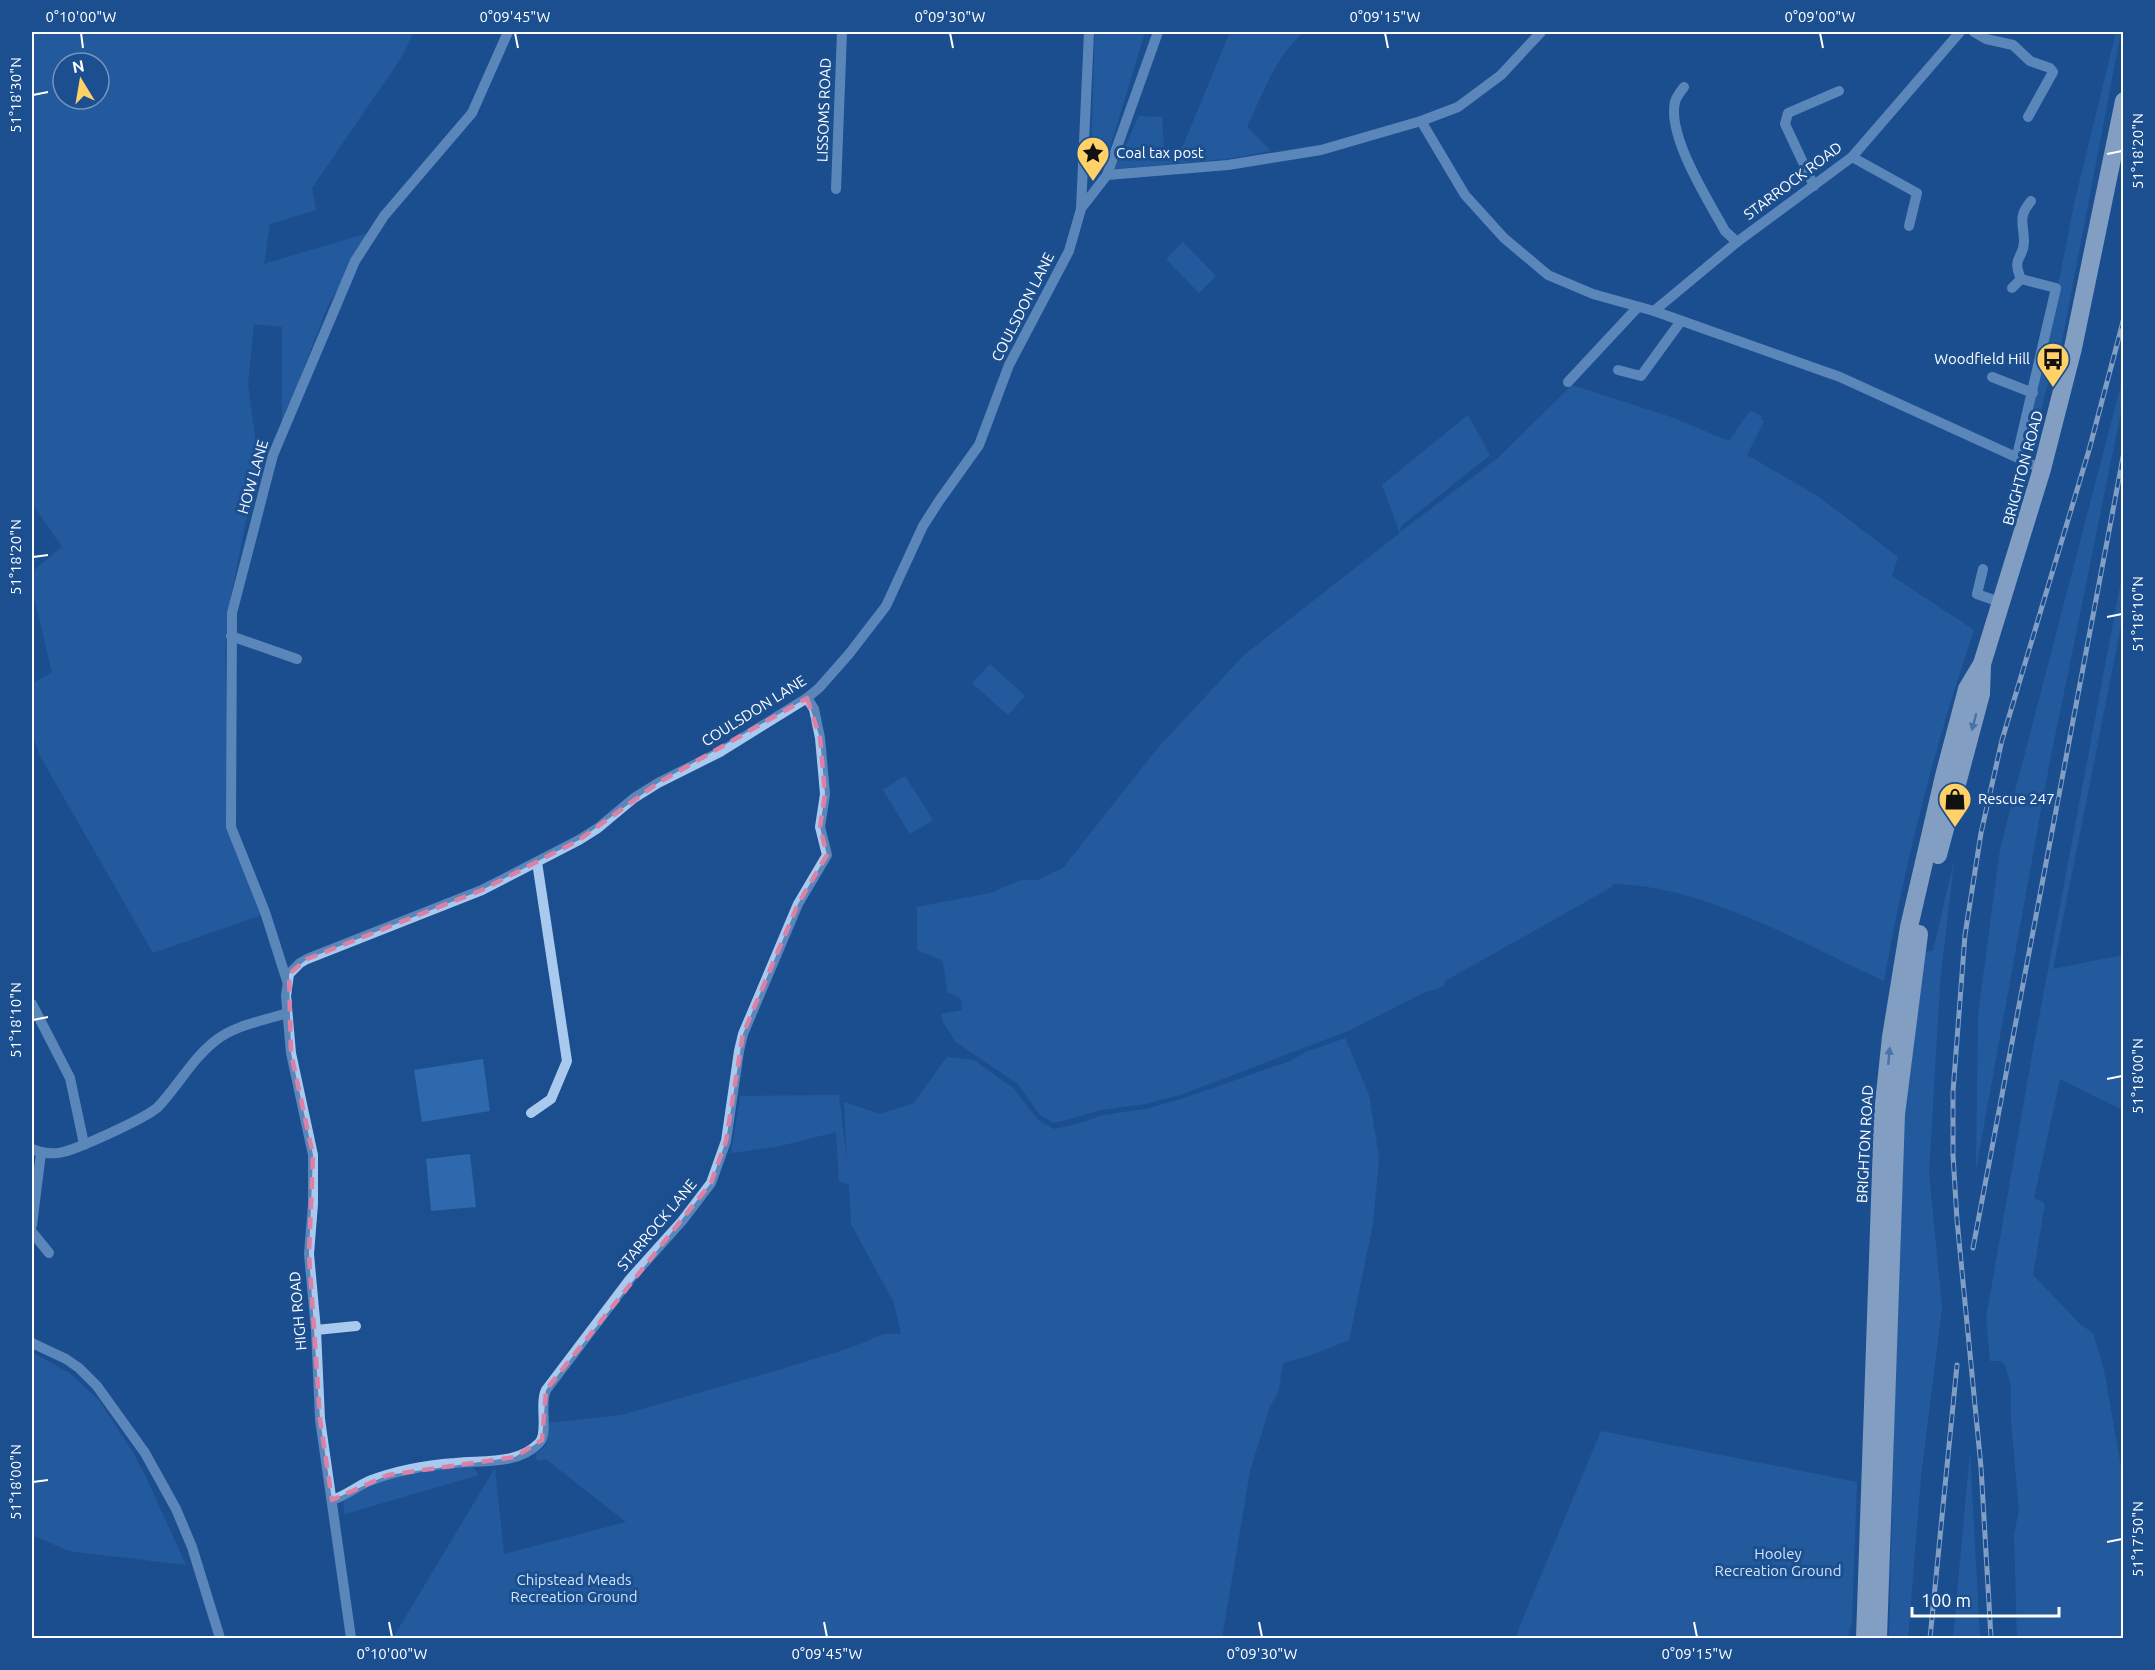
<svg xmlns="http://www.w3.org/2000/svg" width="2155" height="1670" font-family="Ubuntu,sans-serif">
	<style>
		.green { fill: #2e69ad; fill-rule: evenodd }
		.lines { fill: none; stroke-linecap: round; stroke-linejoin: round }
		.minor { stroke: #a9c9ee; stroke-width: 10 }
		.highway { stroke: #fff; stroke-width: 18 }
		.rail-casing { stroke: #fff; stroke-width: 5 }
		.rail { stroke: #1b4f8f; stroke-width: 3; stroke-dasharray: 9; stroke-linecap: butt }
		.oneway { fill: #829ec1 }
		.marked { fill: none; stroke: #dd80a5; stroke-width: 4.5; stroke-dasharray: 12 8; stroke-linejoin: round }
		.ticks { fill: none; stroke: #fff; stroke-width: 2 }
		.labels { text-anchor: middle; stroke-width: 6; stroke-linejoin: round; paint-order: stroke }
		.street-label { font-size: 15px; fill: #fff; stroke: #1b4f8f }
		.poi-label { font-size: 15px; fill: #fff; stroke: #1b4f8f; text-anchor: start }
		.park-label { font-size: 15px; fill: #cfe3fa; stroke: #1b4f8f }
		.neatline { fill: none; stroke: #fff; stroke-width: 2 }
		.ticks-label { font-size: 15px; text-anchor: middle; fill: #fff }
	</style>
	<rect width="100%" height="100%" fill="#1b4f8f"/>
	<!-- green -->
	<g class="green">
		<path d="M32 32H414L401 58 312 188 316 210 270 224 264 264 375 231 328 305 282 425V327L254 324 248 384 258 460 228 611 225 652 230 828 262 915 153 953 40 756 32 734V684L52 672 32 589V572L62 547 32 503ZM63 63H99V99H63Z"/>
		<polygon points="1095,32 1145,32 1108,154 1091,153"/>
		<path d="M1230 32H1304C1276 55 1262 95 1247 127L1271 151 1226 159 1115 169 1139 116 1162 117 1164 153H1180Z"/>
		<polygon points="2116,32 2121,32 2061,346 2045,393 2034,446 2027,451 2022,450 2037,393 2075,200"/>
		<polygon points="1183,242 1216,276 1199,293 1166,259"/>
		<polygon points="2123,377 2123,402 2049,766 1976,1169 1978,1015 2000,849"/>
		<path d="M1572 385 1671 417 1729 441 1750 411 1762 416 1761 419 1764 421 1747 455 1816 495 1898 557 1892 576 1974 630C1935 744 1905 862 1884 981 1802 943 1703 885 1613 884L1610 888 1445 981 1444 986 1421 994 1348 1031 1183 1094 1145 1104 1102 1110 1054 1123 1040 1115 1018 1084 956 1042 943 1022 941 1014 962 1010 961 999 947 992 943 961 917 950V907L990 893 1021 880H1038L1063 868 1157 749 1243 656 1400 533 1382 485 1468 415 1490 455 1401 526 1400 532 1498 458Z"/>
		<polygon points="2123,570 2123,616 2053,969 2123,955 2123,1110 2060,1079 2034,1198 2045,1203 2033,1275 2081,1325 2093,1333 2104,1370 2123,1479 2123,1638 2017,1638 2014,1534 2019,1511 2011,1421 2011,1386 2005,1365 2001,1361 1990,1361 1986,1318 2033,1050"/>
		<polygon points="990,664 1025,696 1008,715 972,683"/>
		<polygon points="905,776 933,820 910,834 883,790"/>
		<polygon points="1954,861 1940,984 1929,1173 1942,1307 1921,1477 1908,1638 1889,1638 1902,1116 1923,952 1933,951"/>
		<polygon points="1345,1038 1369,1095 1379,1158 1373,1224 1349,1340 1309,1356 1283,1363 1278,1393 1270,1406 1250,1471 1222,1638 393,1638 495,1468 504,1554 626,1522 546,1459 537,1461 536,1454 546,1445 549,1423 622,1415 785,1368 850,1348 884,1334 901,1334 894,1303 851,1224 849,1185 839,1181 836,1132 776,1147 731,1153 740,1096 839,1095 847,1163 844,1102 880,1114 914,1103 947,1057 974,1060 1013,1088 1038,1120 1054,1129 1074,1125 1104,1115 1146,1109 1184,1098 1290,1061 1306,1052"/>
		<polygon points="483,1059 490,1111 422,1122 414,1070"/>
		<polygon points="470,1154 476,1207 431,1211 426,1159"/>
		<polygon points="32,1352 69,1373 99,1400 132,1451 145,1475 186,1565 69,1551 32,1535"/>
		<polygon points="1601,1431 1857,1482 1852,1620 1848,1638 1515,1638"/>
		<polygon points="1970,1452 1980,1638 1953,1638"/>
		<path d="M472 1466 479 1475 345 1514C345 1510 342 1505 344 1501 351 1479 451 1468 472 1466Z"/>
	</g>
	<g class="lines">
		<!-- minor -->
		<g class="minor">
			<polyline points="1974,32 1986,39 2013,45 2030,61 2050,68 2053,72 2028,117"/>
			<path d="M1684 87C1681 91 1676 97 1675 102 1667 136 1708 200 1725 231L1737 242"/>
			<polyline points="1421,121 1465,195 1504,238 1548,275 1593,294 1654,311 1840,377 2042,469"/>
			<polyline points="1852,157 1917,193 1909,226"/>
			<polyline points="1107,175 1228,165 1321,150 1421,121 1458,107 1501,75 1541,32"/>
			<polyline points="1814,186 1785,124 1788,113 1839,91"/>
			<polyline points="836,189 842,32"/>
			<polyline points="1083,206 1107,175 1158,32"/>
			<polyline points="2012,288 2021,279"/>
			<polyline points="1654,311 1737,242 1852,157 1960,32"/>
			<polyline points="1618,370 1641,376 1681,321"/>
			<polyline points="1992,377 2033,393"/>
			<polyline points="1568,382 1637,308"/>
			<path d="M2017 456 2056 288 2021 279C2011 256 2024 259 2024 242 2024 223 2017 218 2031 201"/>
			<polyline points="1983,569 1977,594 2002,603"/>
			<polyline points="231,636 297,659"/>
			<polyline points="287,981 265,912 231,827 232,613 273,455 355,261 384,216 472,113 508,32"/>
			<polyline points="32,1004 70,1078 84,1144"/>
			<polyline points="531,1113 551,1099 567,1061 537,862"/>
			<path d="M32 1149C42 1153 52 1155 63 1152 80 1148 146 1118 158 1107 178 1086 192 1059 215 1041 235 1025 263 1021 287 1013"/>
			<polyline points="32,1225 41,1153"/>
			<polyline points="32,1232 49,1253"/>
			<polyline points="316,1330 356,1326"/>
			<polyline points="32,1343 66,1359 79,1368 97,1386 145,1453 176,1509 192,1547 220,1638"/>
			<path d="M332 1500C345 1496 356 1487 369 1481 395 1471 428 1465 455 1463 483 1460 518 1465 539 1443 549 1434 539 1404 546 1390L630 1279 682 1221 711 1183 726 1141 739 1051 743 1034 798 904 827 855 820 827 825 794 820 738 814 709 807 698"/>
			<polyline points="351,1638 320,1419 316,1330 309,1254 313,1204 313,1155 291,1053 286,996 289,974 300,963 307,959 482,890 579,840 598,828 634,798 658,783 720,752 807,698 819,688 849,654 886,606 923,526 939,501 979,445 1009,365 1069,251 1081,209 1089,32"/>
		</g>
		<!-- highway -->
		<g class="highway">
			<polyline points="1938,855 1981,694 1982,666"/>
			<polyline points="1865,1638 1883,1113 1891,1037 1909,927 1944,776 1967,689 1982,664 2042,469 2073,348 2124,101"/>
			<polyline points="1878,1638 1896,1114 1919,934"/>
		</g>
		<defs>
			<g id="rail">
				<polyline points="1973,1248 2124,452"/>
				<polyline points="1930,1638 1957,1365"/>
				<polyline points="1991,1638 1981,1467 1957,1220 1953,1155 1953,1092 1965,935 1981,833 2002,740 2089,450 2124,318"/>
			</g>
		</defs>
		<!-- rail casing -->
		<use href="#rail" class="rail-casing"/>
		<!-- rail -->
		<use href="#rail" class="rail"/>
	</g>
	<!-- one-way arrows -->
	<defs><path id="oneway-solid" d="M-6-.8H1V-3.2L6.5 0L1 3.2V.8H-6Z" transform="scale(1.5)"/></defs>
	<g class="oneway">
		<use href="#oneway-solid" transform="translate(1974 722) rotate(105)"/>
		<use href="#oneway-solid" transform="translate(1889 1056) rotate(-85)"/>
	</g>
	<!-- marked area -->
	<path d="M0 0H2155V1670H0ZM807 698 820 738 825 794 820 827 827 855 798 904 743 1034 726 1141 711 1183 546 1390 542 1440 515 1457 388 1475 332 1500 320 1419 309 1254 313 1155 291 1053 289 974 307 959 482 890 579 840 658 783Z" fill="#1b4f8f" fill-opacity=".55" fill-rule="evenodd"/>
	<path class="marked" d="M807 698 820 738 825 794 820 827 827 855 798 904 743 1034 726 1141 711 1183 546 1390 542 1440 515 1457 388 1475 332 1500 320 1419 309 1254 313 1155 291 1053 289 974 307 959 482 890 579 840 658 783Z"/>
	<!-- ticks -->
	<path class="ticks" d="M81 33 83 48M515 33 518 48M950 33 953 48M1385 33 1388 48M1820 33 1823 48M33 95 48 92M2107 154 2122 151M33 557 48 555M2107 617 2122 614M33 1020 48 1017M2107 1079 2122 1076M33 1482 48 1480M2107 1542 2122 1539M389 1622 392 1637M824 1622 827 1637M1259 1622 1262 1637M1694 1622 1697 1637"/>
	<!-- icons -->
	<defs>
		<symbol id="sight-pin" viewBox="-11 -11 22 30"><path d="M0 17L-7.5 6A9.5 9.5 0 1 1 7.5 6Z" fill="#ffd166" stroke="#1b4f8f"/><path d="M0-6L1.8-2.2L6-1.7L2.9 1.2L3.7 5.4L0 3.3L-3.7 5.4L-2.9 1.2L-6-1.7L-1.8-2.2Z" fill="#111"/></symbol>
		<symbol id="bus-pin" viewBox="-11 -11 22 30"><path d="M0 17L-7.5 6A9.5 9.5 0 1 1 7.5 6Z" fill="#ffd166" stroke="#1b4f8f"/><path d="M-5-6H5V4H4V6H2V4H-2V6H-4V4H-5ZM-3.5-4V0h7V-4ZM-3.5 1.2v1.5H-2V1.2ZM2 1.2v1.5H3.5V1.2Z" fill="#111"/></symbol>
		<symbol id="shop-pin" viewBox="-11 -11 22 30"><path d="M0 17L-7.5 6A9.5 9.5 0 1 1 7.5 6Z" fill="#ffd166" stroke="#1b4f8f"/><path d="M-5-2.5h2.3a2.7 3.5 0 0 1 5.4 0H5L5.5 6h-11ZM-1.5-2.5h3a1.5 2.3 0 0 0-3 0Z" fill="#111"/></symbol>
	</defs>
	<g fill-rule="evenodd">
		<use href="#sight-pin" x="1074" y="134" width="38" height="52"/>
		<use href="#bus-pin" x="2034" y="340" width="38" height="52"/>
		<use href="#shop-pin" x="1936" y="780" width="38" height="52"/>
	</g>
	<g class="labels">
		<!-- street labels -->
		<g class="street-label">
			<text transform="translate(824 110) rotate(-88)" y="5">LISSOMS ROAD</text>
			<text transform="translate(1793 181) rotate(-37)" y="5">STARROCK ROAD</text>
			<text transform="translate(1023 307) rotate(-63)" y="5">COULSDON LANE</text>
			<text transform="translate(2023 468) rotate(-75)" y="5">BRIGHTON ROAD</text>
			<text transform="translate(253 477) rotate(-74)" y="5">HOW LANE</text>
			<text transform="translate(754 711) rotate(-32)" y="5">COULSDON LANE</text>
			<text transform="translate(1865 1144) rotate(-87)" y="5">BRIGHTON ROAD</text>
			<text transform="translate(657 1225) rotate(-50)" y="5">STARROCK LANE</text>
			<text transform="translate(298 1311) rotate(-95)" y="5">HIGH ROAD</text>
		</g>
		<!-- poi labels -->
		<g class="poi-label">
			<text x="1116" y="158">Coal tax post</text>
			<text x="2030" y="364" text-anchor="end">Woodfield Hill</text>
			<text x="1978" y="804">Rescue 247</text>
		</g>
		<!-- park labels -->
		<g class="park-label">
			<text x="1778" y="1559">Hooley<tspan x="1778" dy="17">Recreation Ground</tspan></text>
			<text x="574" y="1585">Chipstead Meads<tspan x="574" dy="17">Recreation Ground</tspan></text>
		</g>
	</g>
	<!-- border -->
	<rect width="2155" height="1670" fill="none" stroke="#1b4f8f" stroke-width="66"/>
	<!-- north arrow -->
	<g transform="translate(81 81) rotate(349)"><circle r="28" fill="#1b4f8f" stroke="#7695bc" stroke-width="1.5"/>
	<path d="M0-4.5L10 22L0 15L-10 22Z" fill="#ffd166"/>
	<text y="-9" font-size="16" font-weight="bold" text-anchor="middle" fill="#ffffff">N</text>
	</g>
	<!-- scale -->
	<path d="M1912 1607v9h147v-9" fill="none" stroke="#ffffff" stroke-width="3"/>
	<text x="1921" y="1607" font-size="18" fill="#ffffff" stroke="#1b4f8f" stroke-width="4.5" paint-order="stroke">100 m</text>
	<rect x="33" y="33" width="2089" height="1604" class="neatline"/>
	<g class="ticks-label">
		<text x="81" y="22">0°10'00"W</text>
		<text x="515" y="22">0°09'45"W</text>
		<text x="950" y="22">0°09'30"W</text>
		<text x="1385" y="22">0°09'15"W</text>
		<text x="1820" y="22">0°09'00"W</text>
		<text transform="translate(16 95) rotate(-90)" y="5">51°18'30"N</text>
		<text transform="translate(2138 151) rotate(-90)" y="5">51°18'20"N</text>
		<text transform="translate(16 557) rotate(-90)" y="5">51°18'20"N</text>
		<text transform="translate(2138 614) rotate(-90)" y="5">51°18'10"N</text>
		<text transform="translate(16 1020) rotate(-90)" y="5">51°18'10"N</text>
		<text transform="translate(2138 1076) rotate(-90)" y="5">51°18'00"N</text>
		<text transform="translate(16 1482) rotate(-90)" y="5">51°18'00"N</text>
		<text transform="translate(2138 1539) rotate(-90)" y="5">51°17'50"N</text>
		<text x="392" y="1659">0°10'00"W</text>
		<text x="827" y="1659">0°09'45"W</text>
		<text x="1262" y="1659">0°09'30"W</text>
		<text x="1697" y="1659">0°09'15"W</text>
	</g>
</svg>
